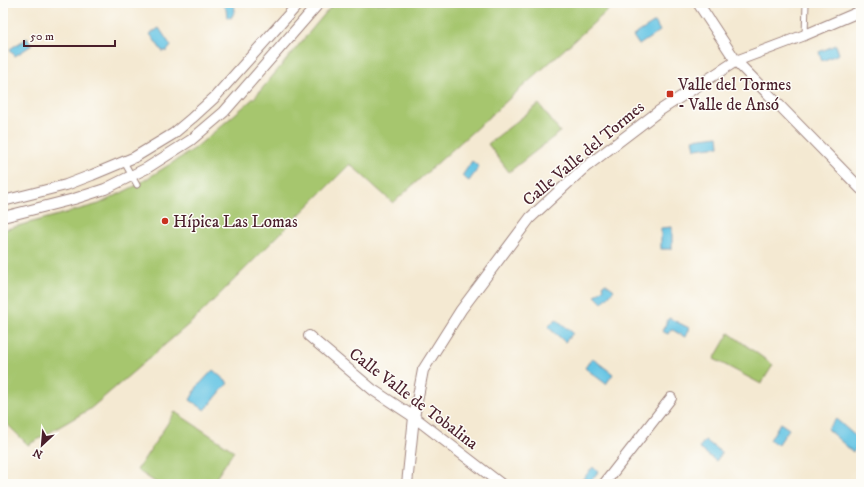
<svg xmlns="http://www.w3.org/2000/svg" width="864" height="487" font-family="'IM FELL DW Pica',serif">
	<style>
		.green { fill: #a6c66e; stroke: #78724c }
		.water { fill: #66c5e4; stroke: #587288 }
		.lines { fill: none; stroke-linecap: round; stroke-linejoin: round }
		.lane-casing { stroke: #9f847e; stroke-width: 7 }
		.street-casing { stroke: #9f847e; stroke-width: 12 }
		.lane { stroke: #fff; stroke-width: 5 }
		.street { stroke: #fff; stroke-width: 10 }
		.poi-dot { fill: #c8321e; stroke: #fdfcf7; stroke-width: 1.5 }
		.labels { text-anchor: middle; stroke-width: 3; stroke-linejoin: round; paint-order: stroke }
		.poi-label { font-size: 17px; fill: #4a1f2b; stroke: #fdfcf7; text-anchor: start }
		.street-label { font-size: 17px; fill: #4a1f2b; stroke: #fdfcf7 }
	</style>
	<rect width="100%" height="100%" fill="#fdfcf7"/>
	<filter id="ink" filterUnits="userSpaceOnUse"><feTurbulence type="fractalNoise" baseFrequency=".025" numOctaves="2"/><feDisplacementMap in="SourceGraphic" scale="8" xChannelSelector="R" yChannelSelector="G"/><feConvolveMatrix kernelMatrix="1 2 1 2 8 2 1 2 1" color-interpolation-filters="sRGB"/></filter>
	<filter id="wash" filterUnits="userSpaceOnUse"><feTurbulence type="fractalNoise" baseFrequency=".012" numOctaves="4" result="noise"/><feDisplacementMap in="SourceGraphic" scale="16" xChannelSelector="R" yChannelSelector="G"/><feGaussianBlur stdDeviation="0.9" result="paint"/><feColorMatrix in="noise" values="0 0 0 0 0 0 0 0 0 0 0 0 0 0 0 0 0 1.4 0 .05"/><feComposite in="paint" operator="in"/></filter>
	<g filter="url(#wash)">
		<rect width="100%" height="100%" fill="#f4e9d2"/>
		<!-- green -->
		<g class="green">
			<polygon points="334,3 616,3 393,203 350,164 195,319 90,409 28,445 3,420 3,230 99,204 137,185 194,149 255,97"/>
			<polygon points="539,104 560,132 509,172 488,144"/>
			<polygon points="729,333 773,365 761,384 714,359"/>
			<polygon points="175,412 234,451 212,484 158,484 137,470"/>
		</g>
		<!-- water -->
		<g class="water">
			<polygon points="220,3 234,3 235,11 231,18 227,17 226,9"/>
			<polygon points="655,22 660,31 639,45 633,36"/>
			<polygon points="159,28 171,46 167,51 162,51 150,34"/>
			<polygon points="27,38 32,45 15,56 10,49"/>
			<polygon points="836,45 839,54 822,61 819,52"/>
			<polygon points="718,136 719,146 695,149 693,139"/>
			<polygon points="472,161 479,167 469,181 462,176"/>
			<polygon points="672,227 672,249 661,249 661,228"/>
			<polygon points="605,283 614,290 602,303 595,296 604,288 603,285"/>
			<polygon points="669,318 689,328 685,337 671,329 668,334 662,331"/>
			<polygon points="556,319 573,333 565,342 548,327"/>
			<polygon points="592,358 613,374 606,384 585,368"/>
			<polygon points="213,370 228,383 205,410 190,400 197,387"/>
			<polygon points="836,419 861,441 861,443 853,452 827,429"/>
			<polygon points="780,423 789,429 778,445 770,440"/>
			<polygon points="705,440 722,453 716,461 699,448"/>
			<polygon points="593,467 598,472 588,484 584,484 582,480"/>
		</g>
	</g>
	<g filter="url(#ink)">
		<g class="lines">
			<defs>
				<g id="lane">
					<polyline points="805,35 806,3"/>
					<polyline points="124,162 137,185"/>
				</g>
				<g id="street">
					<polyline points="698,3 736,61 861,189"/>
					<polyline points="3,201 66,185 92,175 135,157 173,134 192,118 214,98 299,3"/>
					<polyline points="3,217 74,199 105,189 147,168 191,140 224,112 319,3"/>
					<polyline points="309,336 373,390 414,417 501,484"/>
					<polyline points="407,484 414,417 423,370 461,310 530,218 583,169 659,111 736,61 805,35 861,11"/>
					<polyline points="604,484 671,398"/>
				</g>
			</defs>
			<!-- lane casing -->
			<use href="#lane" class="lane-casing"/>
			<!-- street casing -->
			<use href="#street" class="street-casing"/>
			<!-- lane -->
			<use href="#lane" class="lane"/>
			<!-- street -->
			<use href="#street" class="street"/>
		</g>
	</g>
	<!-- markers -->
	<g class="poi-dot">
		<rect x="666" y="90" width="8" height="8" rx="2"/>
		<circle cx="165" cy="221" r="4"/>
	</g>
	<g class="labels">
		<!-- poi labels -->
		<g class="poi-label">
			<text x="678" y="90">Valle del Tormes<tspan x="678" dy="20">- Valle de Ansó</tspan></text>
			<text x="173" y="227">Hípica Las Lomas</text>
		</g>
		<!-- street labels -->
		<g class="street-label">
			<text transform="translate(583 153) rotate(-40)" y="6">Calle Valle del Tormes</text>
			<text transform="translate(414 398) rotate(37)" y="6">Calle Valle de Tobalina</text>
		</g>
	</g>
	<!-- margin -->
	<rect width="864" height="487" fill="none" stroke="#fdfcf7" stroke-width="16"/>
	<!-- north arrow -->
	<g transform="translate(42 445) rotate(206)" stroke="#fdfcf7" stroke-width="3" paint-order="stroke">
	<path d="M0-3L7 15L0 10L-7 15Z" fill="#4a1f2b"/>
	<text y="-6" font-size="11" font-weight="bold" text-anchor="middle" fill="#4a1f2b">N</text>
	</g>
	<!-- scale -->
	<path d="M24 40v6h91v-6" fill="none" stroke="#4a1f2b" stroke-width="2"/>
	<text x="30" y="40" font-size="12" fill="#4a1f2b" stroke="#fdfcf7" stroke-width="3" paint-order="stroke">50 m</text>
</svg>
